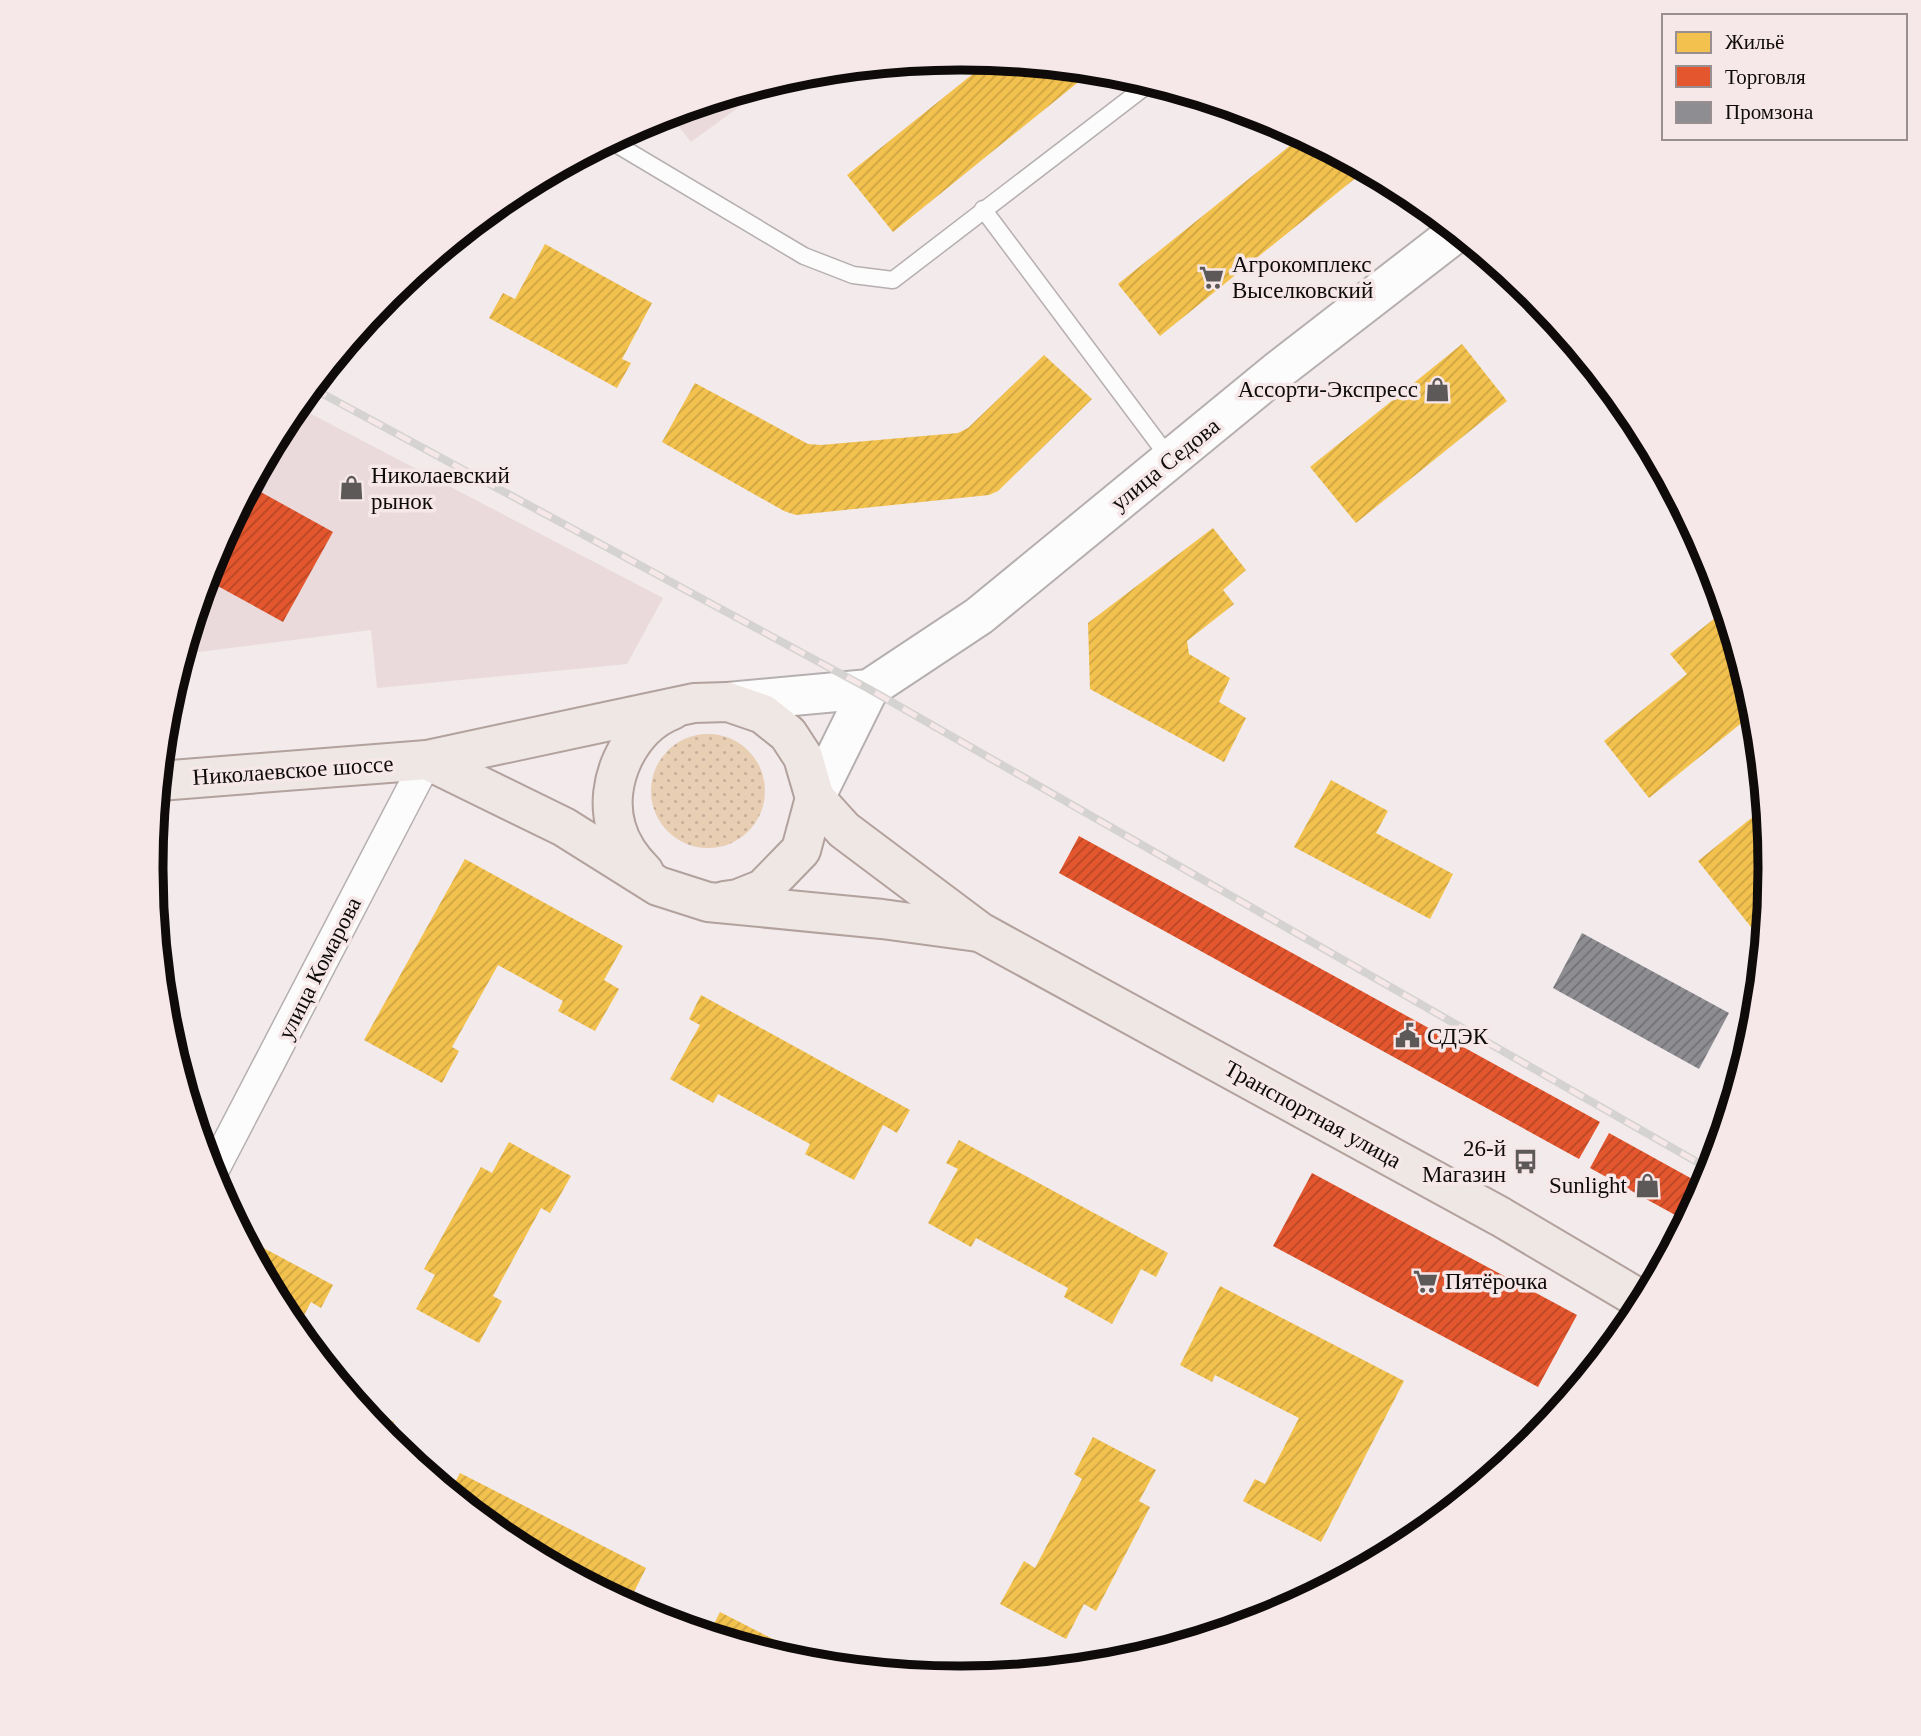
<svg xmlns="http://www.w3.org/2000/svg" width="1921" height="1736" font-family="'Times New Roman',serif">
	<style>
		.built { fill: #eadadb }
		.green { fill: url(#green-dots) }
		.homes { fill: url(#homes-hatch) }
		.shops { fill: url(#shops-hatch) }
		.industry { fill: url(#industry-hatch) }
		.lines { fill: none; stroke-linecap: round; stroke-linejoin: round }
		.lane-casing { stroke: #b6afb0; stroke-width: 19 }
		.street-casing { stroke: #b6afb0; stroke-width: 33 }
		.secondary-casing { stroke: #b6afb0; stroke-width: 42 }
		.primary-casing { stroke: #b2a19c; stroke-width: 42 }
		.lane { stroke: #fdfcfc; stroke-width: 16 }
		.street { stroke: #fdfcfc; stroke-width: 30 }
		.secondary { stroke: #fdfcfc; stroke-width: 38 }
		.primary { stroke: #efe7e3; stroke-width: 38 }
		.rail-casing { stroke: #d5d2d2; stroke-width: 8 }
		.rail { stroke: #f6e7e8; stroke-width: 5; stroke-dasharray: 16; stroke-linecap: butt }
		.labels { text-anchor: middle; stroke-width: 7; stroke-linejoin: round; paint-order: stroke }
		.poi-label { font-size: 23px; fill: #0f0b0b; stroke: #f6e7e8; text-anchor: start }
		.street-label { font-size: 23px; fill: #0f0b0b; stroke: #f6e7e8 }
		.rim { fill: none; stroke: #0f0b0b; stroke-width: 9 }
	</style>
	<defs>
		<pattern id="green-dots" width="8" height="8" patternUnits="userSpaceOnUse" patternTransform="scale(1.75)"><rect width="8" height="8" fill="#e8ceb3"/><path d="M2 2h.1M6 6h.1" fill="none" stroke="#c6b099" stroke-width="1.8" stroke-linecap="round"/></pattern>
		<pattern id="homes-hatch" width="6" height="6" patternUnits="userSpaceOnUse" patternTransform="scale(1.75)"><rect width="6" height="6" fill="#f2c14e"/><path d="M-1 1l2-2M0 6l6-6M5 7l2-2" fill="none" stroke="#cea443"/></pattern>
		<pattern id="shops-hatch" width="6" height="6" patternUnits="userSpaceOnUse" patternTransform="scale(1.75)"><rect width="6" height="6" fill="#e4572e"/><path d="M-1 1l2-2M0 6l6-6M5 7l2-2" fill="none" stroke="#b74625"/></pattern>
		<pattern id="industry-hatch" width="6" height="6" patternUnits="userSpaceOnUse" patternTransform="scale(1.75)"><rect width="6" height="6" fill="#8d8d92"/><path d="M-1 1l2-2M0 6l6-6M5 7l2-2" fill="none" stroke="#727175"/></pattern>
	</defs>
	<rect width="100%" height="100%" fill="#f2eaeb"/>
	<!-- built -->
	<g class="built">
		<polygon points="773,82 691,142 669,114"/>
		<polygon points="296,406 663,598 627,664 377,688 371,630 183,654 212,558 287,418"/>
	</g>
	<!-- green -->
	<circle class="green" cx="708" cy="791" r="57"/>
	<!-- homes -->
	<g class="homes">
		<polygon points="989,61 1092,71 893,232 847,175"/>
		<polygon points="1302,136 1358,166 1363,172 1160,336 1118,284"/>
		<polygon points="545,244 652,303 622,359 631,363 617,388 489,318 503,293 515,299"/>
		<polygon points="425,264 405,300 391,292"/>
		<polygon points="1462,344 1507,401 1356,523 1310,467"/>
		<polygon points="1044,355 1092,399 998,491 989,495 796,515 784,511 662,442 695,383 808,444 821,445 958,433 968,428"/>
		<polygon points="1213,528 1246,570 1223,590 1234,604 1187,641 1189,654 1230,678 1219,702 1246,718 1224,762 1090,689 1088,623"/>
		<polygon points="1725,610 1755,712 1649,798 1604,741 1687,674 1670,654"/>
		<polygon points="1331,780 1388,811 1376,833 1453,874 1430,919 1294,847"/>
		<polygon points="1765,807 1771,868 1766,915 1751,927 1698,861"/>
		<polygon points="465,859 623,946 604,980 619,989 595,1031 558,1011 563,1001 498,965 452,1047 459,1051 442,1083 364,1040"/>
		<polygon points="701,995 910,1110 897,1133 883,1125 854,1180 805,1154 810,1144 718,1094 713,1103 670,1079 700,1025 689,1019"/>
		<polygon points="959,1140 1168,1253 1156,1277 1141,1269 1112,1324 1064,1297 1068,1288 976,1238 971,1247 928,1223 958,1169 946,1163"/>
		<polygon points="509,1142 571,1176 550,1213 541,1208 493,1296 502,1301 479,1343 416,1309 435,1275 424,1269 481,1167 492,1173"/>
		<polygon points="256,1244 333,1285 321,1308 311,1302 296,1330 287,1318 252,1252"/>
		<polygon points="1220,1286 1404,1381 1321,1542 1243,1501 1255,1479 1265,1484 1299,1418 1215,1375 1212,1382 1180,1365"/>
		<polygon points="362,1406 394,1422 385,1438 361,1408"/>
		<polygon points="1093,1437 1156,1470 1139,1501 1150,1507 1096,1611 1084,1604 1066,1639 1000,1604 1024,1561 1035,1568 1082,1479 1074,1474"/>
		<polygon points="460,1473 646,1568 628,1604 510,1541 450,1492"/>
		<polygon points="1420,1518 1432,1524 1407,1544"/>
		<polygon points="720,1612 824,1665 802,1663 709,1634"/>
	</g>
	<!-- shops -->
	<g class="shops">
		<polygon points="250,486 333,532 283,622 205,579 212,558"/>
		<polygon points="1079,836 1600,1122 1579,1159 1059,873"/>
		<polygon points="157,851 164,924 156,924 150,868 152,852"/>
		<polygon points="1609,1133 1705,1186 1686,1221 1590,1168"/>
		<polygon points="1312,1173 1577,1315 1538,1387 1273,1246"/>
	</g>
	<!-- industry -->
	<polygon class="industry" points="1582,933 1729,1013 1699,1069 1553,988"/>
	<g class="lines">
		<defs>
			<g id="lane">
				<polyline points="611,141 804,256 853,275 893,280 1150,83"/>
				<polyline points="983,209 1170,459"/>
			</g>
			<polyline id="street" points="211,1175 427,760"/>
			<g id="secondary">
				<polyline points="728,702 869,689 979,616 1280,369 1457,232"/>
				<polyline points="815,798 869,689"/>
			</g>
			<g id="primary">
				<polyline points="427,760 564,827 658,886 708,902 882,919 978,932"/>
				<polyline points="159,781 427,760 694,703 728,702 763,714 788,734 803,757 815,798 844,830 980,932 1501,1217 1643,1301"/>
				<path d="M644 872C631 859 621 845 616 827 603 783 629 727 672 710"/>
				<polyline points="724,901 738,899 763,889 801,850 815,798"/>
			</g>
		</defs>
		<!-- lane casing -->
		<use href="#lane" class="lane-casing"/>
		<!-- street casing -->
		<use href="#street" class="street-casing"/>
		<!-- secondary casing -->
		<use href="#secondary" class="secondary-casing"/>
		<!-- primary casing -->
		<use href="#primary" class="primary-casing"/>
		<!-- lane -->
		<use href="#lane" class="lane"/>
		<!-- street -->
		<use href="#street" class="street"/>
		<!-- secondary -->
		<use href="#secondary" class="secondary"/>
		<!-- primary -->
		<use href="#primary" class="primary"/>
		<defs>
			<polyline id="rail" points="312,388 869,689 1711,1170"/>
		</defs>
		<!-- rail casing -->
		<use href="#rail" class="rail-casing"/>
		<!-- rail -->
		<use href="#rail" class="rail"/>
	</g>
	<!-- icons -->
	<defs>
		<symbol id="supermarket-bare" viewBox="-9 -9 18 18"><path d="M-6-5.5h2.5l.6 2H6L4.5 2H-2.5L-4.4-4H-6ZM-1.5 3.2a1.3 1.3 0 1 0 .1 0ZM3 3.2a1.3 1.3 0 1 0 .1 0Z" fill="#5e5959" stroke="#f6e7e8" stroke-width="2.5" paint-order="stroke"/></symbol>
		<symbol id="shop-bare" viewBox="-9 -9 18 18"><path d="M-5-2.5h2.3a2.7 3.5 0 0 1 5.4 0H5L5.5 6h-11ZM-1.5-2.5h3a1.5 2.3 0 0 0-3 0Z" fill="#5e5959" stroke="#f6e7e8" stroke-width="2.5" paint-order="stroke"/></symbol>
		<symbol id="civic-bare" viewBox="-9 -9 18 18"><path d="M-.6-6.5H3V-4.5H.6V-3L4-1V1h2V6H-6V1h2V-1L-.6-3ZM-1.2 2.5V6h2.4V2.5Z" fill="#5e5959" stroke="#f6e7e8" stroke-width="2.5" paint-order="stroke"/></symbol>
		<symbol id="bus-bare" viewBox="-9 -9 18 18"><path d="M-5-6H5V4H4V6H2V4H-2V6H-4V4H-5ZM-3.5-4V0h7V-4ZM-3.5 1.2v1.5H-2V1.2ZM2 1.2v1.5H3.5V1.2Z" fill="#5e5959" stroke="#f6e7e8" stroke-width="2.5" paint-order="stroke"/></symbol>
	</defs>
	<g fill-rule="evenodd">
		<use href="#supermarket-bare" x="1194" y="260" width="35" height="35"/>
		<use href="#shop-bare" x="1420" y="372" width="35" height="35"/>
		<use href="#shop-bare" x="334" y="470" width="35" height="35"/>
		<use href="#civic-bare" x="1390" y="1018" width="35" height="35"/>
		<use href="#bus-bare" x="1508" y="1144" width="35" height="35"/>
		<use href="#shop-bare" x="1630" y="1168" width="35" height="35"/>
		<use href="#supermarket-bare" x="1408" y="1264" width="35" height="35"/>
	</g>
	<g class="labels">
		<!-- poi labels -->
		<g class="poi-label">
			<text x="1232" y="272">Агрокомплекс<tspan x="1232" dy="26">Выселковский</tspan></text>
			<text x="1418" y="397" text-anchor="end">Ассорти-Экспресс</text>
			<text x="371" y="483">Николаевский<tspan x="371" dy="26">рынок</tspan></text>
			<text x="1427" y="1044">СДЭК</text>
			<text x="1506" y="1156" text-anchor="end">26-й<tspan x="1506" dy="26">Магазин</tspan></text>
			<text x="1627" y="1193" text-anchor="end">Sunlight</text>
			<text x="1445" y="1289">Пятёрочка</text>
		</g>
		<!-- street labels -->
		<g class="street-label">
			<text transform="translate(1165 464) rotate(-39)" y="8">улица Седова</text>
			<text transform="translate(293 770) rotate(-4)" y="8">Николаевское шоссе</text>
			<text transform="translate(319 968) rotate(-63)" y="8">улица Комарова</text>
			<text transform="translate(1313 1114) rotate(29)" y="8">Транспортная улица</text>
		</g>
	</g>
	<!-- crop -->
	<path d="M0 0H1921V1736H0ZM960 70H961A797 797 0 0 1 1758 867V869A797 797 0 0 1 961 1666H960A797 797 0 0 1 163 869V867A797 797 0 0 1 960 70Z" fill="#f6e7e8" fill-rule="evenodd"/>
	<path class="rim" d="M960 70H961A797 797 0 0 1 1758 867V869A797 797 0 0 1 961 1666H960A797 797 0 0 1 163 869V867A797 797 0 0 1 960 70Z"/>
	<!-- legend -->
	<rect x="1662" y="14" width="245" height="126" fill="#f6e7e8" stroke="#9a8f90" stroke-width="2"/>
	<rect x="1676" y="32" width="35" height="21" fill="#f2c14e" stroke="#9a8f90" stroke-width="2"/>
	<text x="1725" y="49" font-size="21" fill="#0f0b0b">Жильё</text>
	<rect x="1676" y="66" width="35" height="21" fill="#e4572e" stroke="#9a8f90" stroke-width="2"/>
	<text x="1725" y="84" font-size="21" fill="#0f0b0b">Торговля</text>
	<rect x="1676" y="102" width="35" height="21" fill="#8d8d92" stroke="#9a8f90" stroke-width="2"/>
	<text x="1725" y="119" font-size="21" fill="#0f0b0b">Промзона</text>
</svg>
